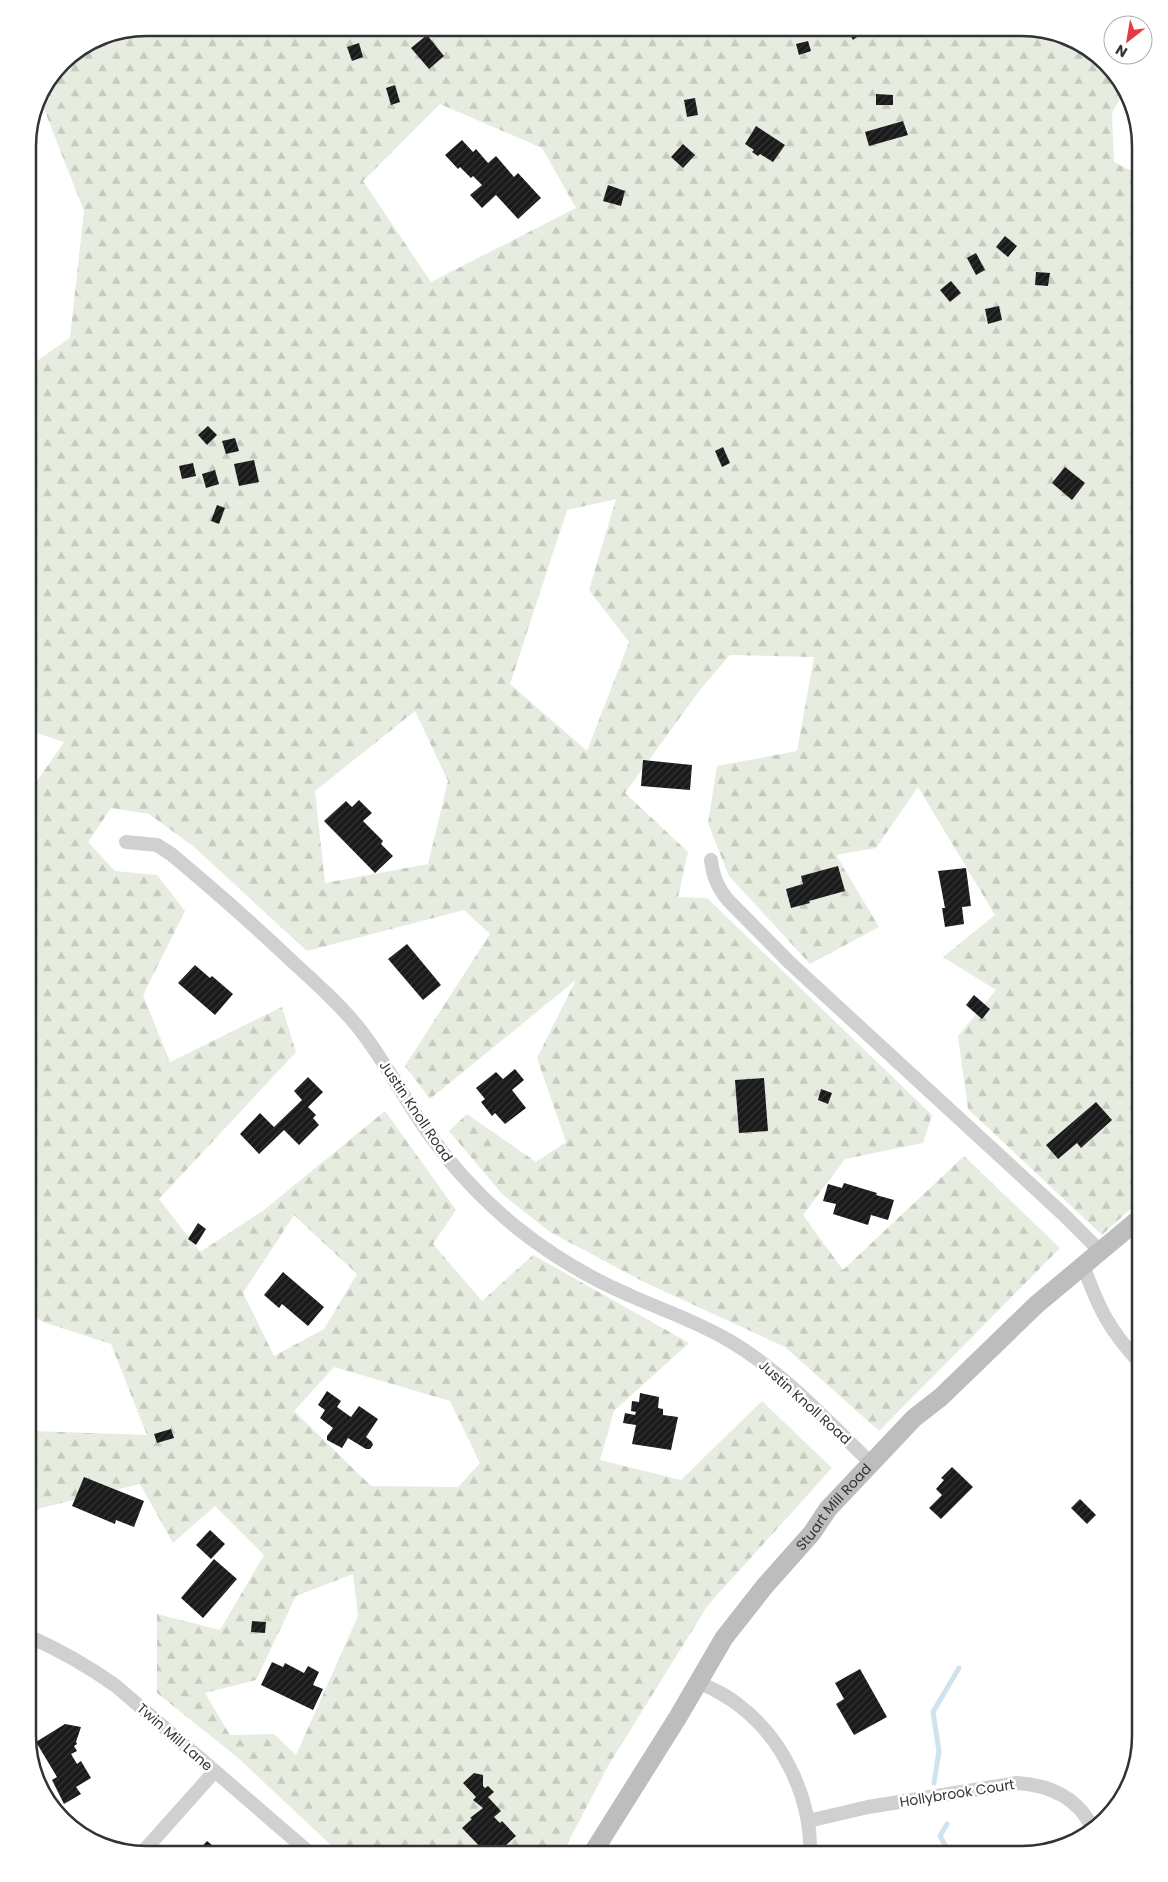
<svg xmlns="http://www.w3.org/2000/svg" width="1168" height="1882" font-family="Poppins,sans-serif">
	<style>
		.forest { fill: url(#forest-firs); fill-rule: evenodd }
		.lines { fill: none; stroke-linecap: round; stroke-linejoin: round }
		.stream { stroke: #cfe2ee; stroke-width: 5 }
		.building { fill: url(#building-hatch) }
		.street { stroke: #d0d0d0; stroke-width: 14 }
		.secondary { stroke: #bdbdbd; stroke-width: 19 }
		.labels { text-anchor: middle; stroke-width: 5; stroke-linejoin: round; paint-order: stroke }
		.street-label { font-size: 14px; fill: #333; stroke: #fff }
		.rim { fill: none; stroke: #333; stroke-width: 2.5 }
	</style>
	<defs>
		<pattern id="forest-firs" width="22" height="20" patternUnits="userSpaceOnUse" patternTransform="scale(1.25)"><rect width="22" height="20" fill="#e6ecdf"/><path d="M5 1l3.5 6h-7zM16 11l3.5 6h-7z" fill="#c6cbc0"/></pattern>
		<pattern id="building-hatch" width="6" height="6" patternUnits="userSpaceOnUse" patternTransform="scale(1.25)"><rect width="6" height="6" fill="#1a1a1a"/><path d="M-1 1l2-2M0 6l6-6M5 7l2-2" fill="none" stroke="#333"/></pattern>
	</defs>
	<rect width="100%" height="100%" fill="#fff"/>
	<!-- forest -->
	<path class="forest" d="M146 28H1030L1088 48 1125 90 1112 113 1114 162 1140 175V1200L1102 1235 968 1109 958 1036 996 990 943 957 995 915 918 787 876 848 836 855 879 927 810 964 729 876 708 823 717 766 797 751 814 657 730 655 699 691 625 793 688 852 678 897 707 898 932 1115 923 1143 845 1159 803 1215 843 1270 964 1156 1060 1248 879 1431 785 1347 644 1282 550 1232 502 1194 449 1131 467 1114 536 1162 566 1142 537 1058 576 980 430 1099 405 1066 490 934 464 910 307 951 193 846 149 814 111 808 88 842 115 871 157 875 185 911 143 995 170 1062 282 1007 296 1052 159 1199 200 1252 264 1210 385 1111 456 1210 433 1244 482 1301 533 1255 689 1343 614 1411 600 1460 681 1480 762 1401 832 1468 708 1605 608 1766 562 1854H344L333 1847 237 1757 157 1693V1614L220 1630 264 1555 215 1506 173 1543 140 1484 29 1511 32 1431 147 1435 111 1344 43 1322 28 1312V794L64 742 28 730V367L70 338 84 211 39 96 62 62 101 36ZM440 104 542 148 576 208 431 282 363 181ZM616 499 589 590 629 642 587 751 510 684 567 510ZM415 711 448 781 428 864 325 883 315 791ZM294 1215 357 1274 324 1329 274 1356 243 1293ZM334 1367 450 1401 480 1463 458 1487 371 1486 294 1411ZM353 1574 358 1616 296 1755 274 1734 230 1735 205 1693 256 1680 296 1596Z"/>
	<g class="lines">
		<!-- stream -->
		<g class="stream">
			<polyline points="934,1783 939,1751 933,1712 959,1668"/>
			<polyline points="947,1824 940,1836 950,1854"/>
		</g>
	</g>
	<!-- building -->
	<g class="building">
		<polygon points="337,28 354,28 352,34 337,30"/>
		<polygon points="846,28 857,28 861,34 853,40"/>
		<polygon points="427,35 444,56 429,69 411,48"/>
		<polygon points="808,41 811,51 799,55 796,44"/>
		<polygon points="359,43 363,57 352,61 347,47"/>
		<polygon points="395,85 400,102 391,105 386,88"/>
		<polygon points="876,94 893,95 893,105 876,105"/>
		<polygon points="695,98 698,115 687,117 684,100"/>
		<polygon points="903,121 908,135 869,146 865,132"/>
		<polygon points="756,126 785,145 773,162 760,154 758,156 752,152 754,150 745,144"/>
		<polygon points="462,140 473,152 476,149 488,163 496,156 514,177 518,173 541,198 518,219 496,195 482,208 470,195 482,185 473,176 471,178 460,167 458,169 445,155"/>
		<polygon points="683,144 695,155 683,168 671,157"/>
		<polygon points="608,185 625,191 621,206 603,201"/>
		<polygon points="1005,236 1017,246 1008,257 996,247"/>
		<polygon points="976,253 985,270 976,275 967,258"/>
		<polygon points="1036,272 1050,273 1048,286 1035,285"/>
		<polygon points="951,281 961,293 950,302 940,290"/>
		<polygon points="999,306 1002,320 988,324 985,309"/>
		<polygon points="208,426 217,435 207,445 198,435"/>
		<polygon points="235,438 239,451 226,454 222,441"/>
		<polygon points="723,447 730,463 722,467 715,451"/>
		<polygon points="254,460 259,482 239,486 234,464"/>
		<polygon points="193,463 196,476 182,479 179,466"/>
		<polygon points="1065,467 1085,483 1072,500 1052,483"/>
		<polygon points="215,470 219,484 206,488 202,474"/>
		<polygon points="217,505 225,508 219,524 211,521"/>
		<polygon points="643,760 692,765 690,790 641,786"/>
		<polygon points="359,800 372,813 363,821 383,841 381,844 393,856 375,873 324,821 346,801 352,807"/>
		<polygon points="838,866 845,891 809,901 810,903 791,908 786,889 803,884 801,876"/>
		<polygon points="966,868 971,906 962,907 964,924 945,927 942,908 945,908 938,871"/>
		<polygon points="407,944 441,985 423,1000 388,959"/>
		<polygon points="195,965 210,978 212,976 233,994 215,1015 178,983"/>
		<polygon points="974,995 990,1009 982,1019 966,1005"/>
		<polygon points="515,1069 524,1080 512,1090 526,1108 505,1124 495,1113 492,1116 481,1102 485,1099 476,1088 496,1072 503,1079"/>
		<polygon points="308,1077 323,1092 308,1107 316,1115 313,1118 319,1125 299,1145 284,1130 259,1154 240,1134 260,1113 274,1127 302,1100 294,1091"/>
		<polygon points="764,1078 768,1131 739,1133 735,1080"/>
		<polygon points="821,1089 832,1093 828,1104 818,1100"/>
		<polygon points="1096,1102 1112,1120 1081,1148 1077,1143 1058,1159 1046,1145"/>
		<polygon points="844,1183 877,1193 876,1195 894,1200 888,1220 871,1215 868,1225 833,1214 836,1204 823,1201 828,1184 842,1188"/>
		<polygon points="198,1223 206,1229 196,1245 188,1239"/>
		<polygon points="283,1272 324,1307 308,1326 282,1304 279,1308 264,1295"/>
		<polygon points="327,1391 341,1401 337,1407 351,1417 359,1406 378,1419 366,1437 372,1442 373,1445 370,1449 366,1449 348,1438 342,1448 327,1440 327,1436 333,1428 320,1418 325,1410 318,1405"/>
		<polygon points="640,1393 659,1397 658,1408 663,1409 663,1415 678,1417 671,1450 632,1444 636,1425 623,1423 625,1413 635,1415 636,1412 631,1411 632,1401 639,1402"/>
		<polygon points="171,1429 174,1438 157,1443 154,1434"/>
		<polygon points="952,1467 973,1487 941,1519 929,1508 942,1495 936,1489 944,1480 941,1478"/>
		<polygon points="84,1477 144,1501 134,1527 116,1520 115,1524 72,1506"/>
		<polygon points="1080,1499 1096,1515 1087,1524 1071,1508"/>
		<polygon points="210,1530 225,1544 211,1559 196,1545"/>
		<polygon points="214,1559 237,1579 203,1618 181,1598"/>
		<polygon points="252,1621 266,1622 265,1633 251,1632"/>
		<polygon points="272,1662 283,1667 285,1663 304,1673 308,1666 319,1672 313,1685 323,1689 313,1710 261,1685"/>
		<polygon points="860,1669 887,1717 854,1735 836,1704 844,1699 835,1683"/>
		<polygon points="65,1724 81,1727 76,1742 77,1744 74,1746 77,1751 71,1754 77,1764 81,1761 91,1778 76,1787 81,1794 64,1804 52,1780 57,1777 36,1742"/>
		<polygon points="474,1773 483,1775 483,1786 485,1788 488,1786 494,1792 488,1797 501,1811 494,1817 500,1823 502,1821 516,1836 496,1854 487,1854 462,1828 472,1819 470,1818 483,1808 473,1800 476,1797 463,1783"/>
		<polygon points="207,1841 223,1854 195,1854"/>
	</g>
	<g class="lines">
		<!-- street -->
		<g class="street">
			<path d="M126 842 157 845 171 854C213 889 255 926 295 964 317 984 339 1004 358 1027 385 1061 404 1099 429 1134 453 1168 483 1200 516 1227 550 1254 589 1278 629 1295 662 1310 696 1321 728 1340 782 1371 826 1420 871 1463"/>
			<path d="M711 860C713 876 717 886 727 899L789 962 1063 1214 1100 1251"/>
			<path d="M1083 1265C1098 1307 1109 1330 1140 1363"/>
			<path d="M28 1636C60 1650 88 1666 116 1686L311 1854"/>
			<path d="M698 1682C713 1689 728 1696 741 1707 784 1740 812 1800 810 1854"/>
			<path d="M808 1821 868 1807 1017 1783C1049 1785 1077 1797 1092 1827"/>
			<polyline points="141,1854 215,1771"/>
		</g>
		<!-- secondary -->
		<path class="secondary" id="s1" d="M592 1854 678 1717 724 1638 764 1587 812 1533 828 1509 914 1418 941 1397 1036 1305 1140 1218"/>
	</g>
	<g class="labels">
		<!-- street labels -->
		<g class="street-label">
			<text transform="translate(416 1111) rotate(56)" y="5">Justin Knoll Road</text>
			<text transform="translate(805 1402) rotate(42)" y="5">Justin Knoll Road</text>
			<text dy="5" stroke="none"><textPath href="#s1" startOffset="424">Stuart Mill Road</textPath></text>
			<text transform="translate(175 1737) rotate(41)" y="5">Twin Mill Lane</text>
			<text transform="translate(957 1793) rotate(-9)" y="5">Hollybrook Court</text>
		</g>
	</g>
	<!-- crop -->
	<path d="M0 0H1168V1882H0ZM146 36H1022A110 110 0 0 1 1132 146V1736A110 110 0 0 1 1022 1846H146A110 110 0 0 1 36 1736V146A110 110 0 0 1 146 36Z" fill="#fff" fill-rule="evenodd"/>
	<path class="rim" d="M146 36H1022A110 110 0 0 1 1132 146V1736A110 110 0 0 1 1022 1846H146A110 110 0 0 1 36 1736V146A110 110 0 0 1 146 36Z"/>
	<!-- north arrow -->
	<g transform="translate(1128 40) rotate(211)"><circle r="24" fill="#ffffff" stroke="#adadad"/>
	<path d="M0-4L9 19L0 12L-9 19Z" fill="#e63946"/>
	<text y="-8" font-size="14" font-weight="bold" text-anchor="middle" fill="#333333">N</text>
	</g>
</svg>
